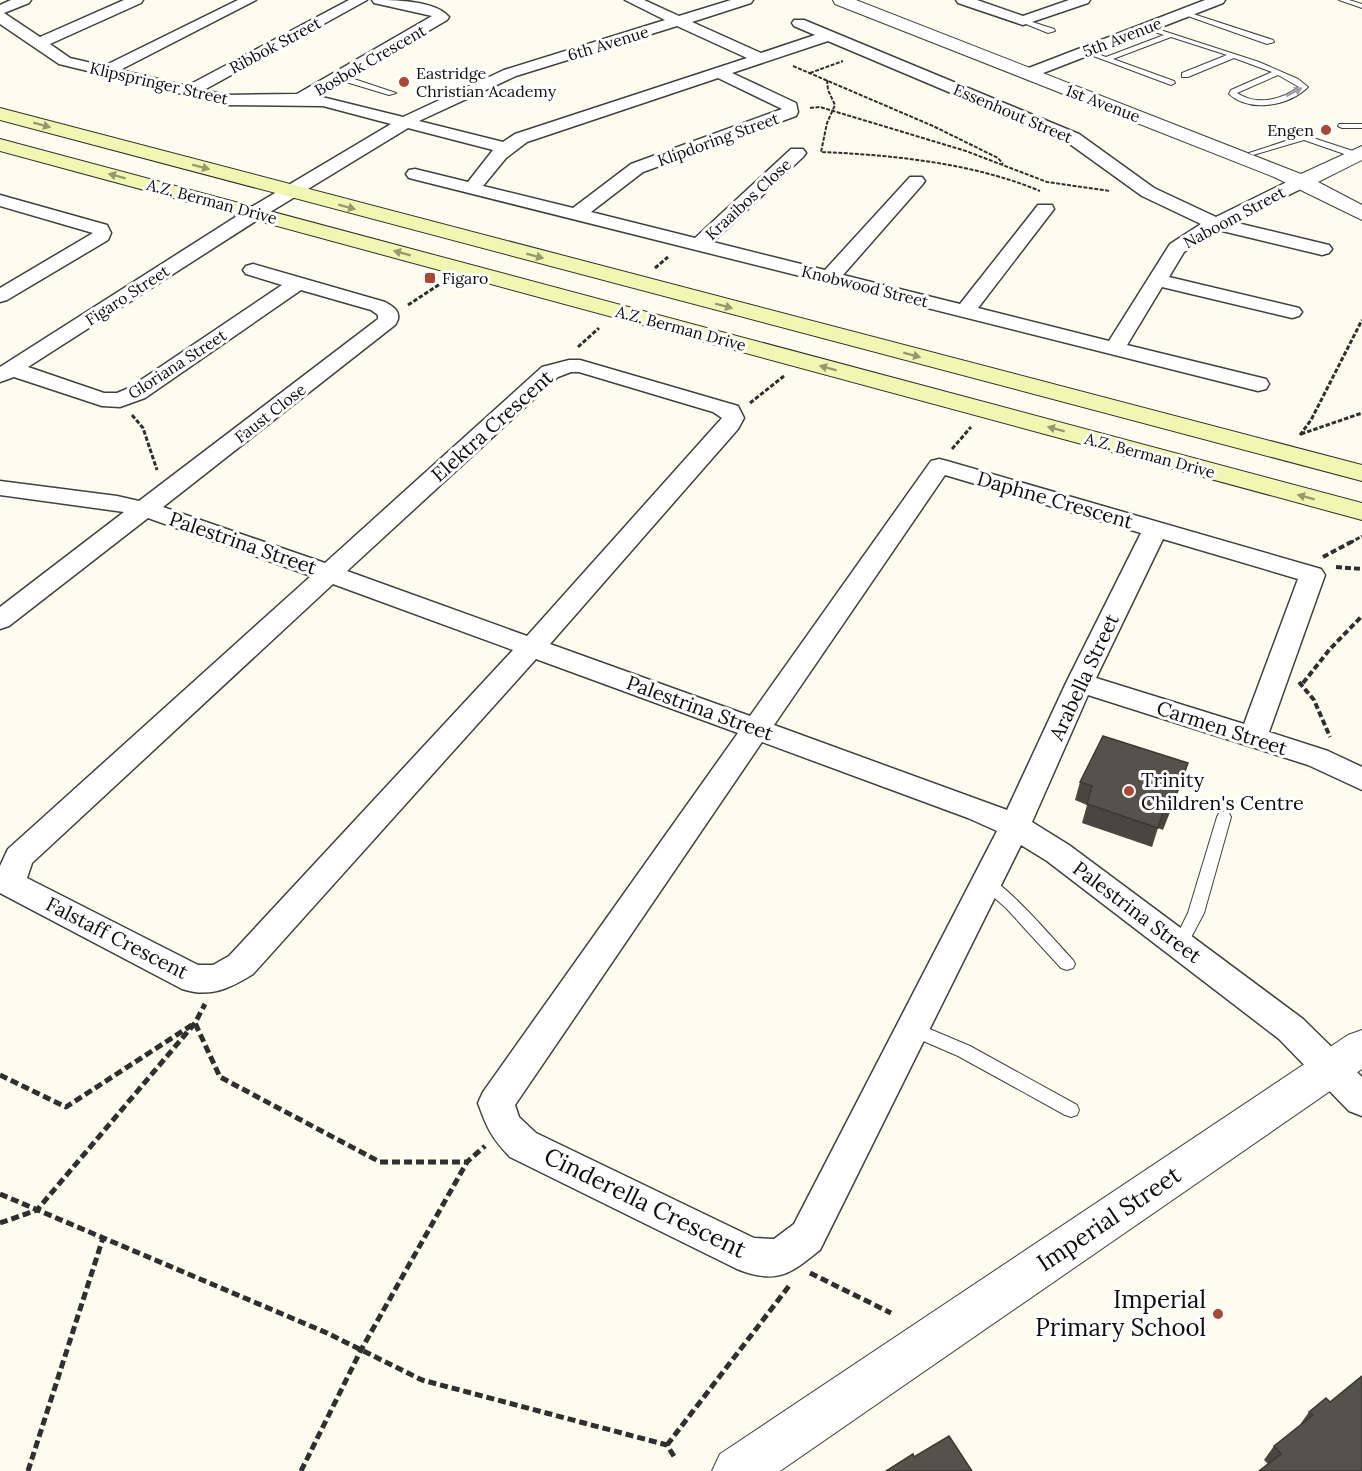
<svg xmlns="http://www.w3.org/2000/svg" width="1362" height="1471" font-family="Lora,serif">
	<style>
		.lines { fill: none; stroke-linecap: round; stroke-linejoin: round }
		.service-casing { stroke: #404040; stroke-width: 2 }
		.minor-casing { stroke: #404040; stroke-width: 3 }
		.tertiary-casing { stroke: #404040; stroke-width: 2 }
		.secondary-casing { stroke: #2f2f2f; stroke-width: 2 }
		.path-far3 { stroke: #2f2f2f; stroke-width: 2; stroke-dasharray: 4 1.5; stroke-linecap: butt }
		.path-far2 { stroke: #2f2f2f; stroke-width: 3; stroke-dasharray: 4.5 2; stroke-linecap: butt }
		.path-far1 { stroke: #2f2f2f; stroke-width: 4; stroke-dasharray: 6 3; stroke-linecap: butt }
		.path { stroke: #2f2f2f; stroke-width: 5; stroke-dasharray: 8 4; stroke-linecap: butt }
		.service { fill: #fff; fill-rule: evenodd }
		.minor { fill: #fff; fill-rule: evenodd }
		.tertiary { fill: #fff; fill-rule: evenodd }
		.secondary { fill: #f1f6b1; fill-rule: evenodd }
		.wall { fill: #494640 }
		.shaded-wall { fill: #3c3934 }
		.building { fill: #55514b; stroke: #3c3934; stroke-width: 1.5 }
		.oneway { fill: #9e9e9e }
		.oneway2 { fill: #96996f }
		.poi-dot { fill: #ae4634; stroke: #fff; stroke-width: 2 }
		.labels { text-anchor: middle; stroke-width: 6; stroke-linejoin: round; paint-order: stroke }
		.far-street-label { font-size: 16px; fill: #0d0d0d; stroke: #fff }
		.far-poi-label { font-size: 16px; fill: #0d0d0d; stroke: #fff; text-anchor: start }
		.street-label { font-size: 20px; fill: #0d0d0d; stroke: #fff }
		.poi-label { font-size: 20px; fill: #0d0d0d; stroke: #fff; text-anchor: start }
		.near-street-label { font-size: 24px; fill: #0d0d0d; stroke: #fff }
		.near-poi-label { font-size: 24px; fill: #0d0d0d; stroke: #fff; text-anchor: end }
	</style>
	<rect width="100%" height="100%" fill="#fdfdef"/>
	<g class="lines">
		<defs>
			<g id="service">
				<polygon points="1339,0 1349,0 1362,4 1362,8"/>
				<polygon points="1184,11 1273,40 1274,42 1267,44 1182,14"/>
				<polygon points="1023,19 1054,29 1055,31 1048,33 1021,22 1019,21"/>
				<path d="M1145 25 1259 62 1298 79 1308 87C1289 106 1250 113 1229 94L1231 90 1272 72 1234 58 1188 77H1182V73L1227 55 1171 37 1113 59 1174 81 1175 83 1171 85 1080 51 1084 49 1106 57 1164 35 1145 29ZM1278 75 1299 87C1281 100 1257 106 1237 93Z"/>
				<polygon points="336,75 342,75 396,93 389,95 336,79"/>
				<polygon points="1339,124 1362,124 1362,128 1342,128 1338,126"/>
				<polygon points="1304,135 1359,153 1360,155 1353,157 1304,140 1253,155 1249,153"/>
				<polygon points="1224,812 1229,813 1231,817 1204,913 1185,949 1180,951 1175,949 1172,945 1188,913 1217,817 1219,813"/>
				<path d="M987 877C1007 884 1055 941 1073 960L1075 964 1073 968 1067 970 1061 968 1006 908 982 887 980 883 982 879Z"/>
				<polygon points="913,1022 970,1046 1077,1105 1079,1110 1077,1115 1071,1117 1065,1115 958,1056 907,1034 905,1029 907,1024"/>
			</g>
			<g id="minor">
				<path d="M11 0H31L29 3 4 13 40 37 124 0H143L141 3 50 44 70 58 104 66 238 0H256L120 70 187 86 349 0H367L204 90 227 95 297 94 432 16 374 3 372 0C394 0 435 0 449 17L447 20 318 96 403 117 504 70 665 20 625 0H644L679 16 731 0H753L751 3 692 22 761 53 815 35 794 26 792 23 794 20H804L1079 134 1154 188 1216 217 1295 178H1307L1310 182 1307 186 1233 222 1329 245 1332 249 1329 253 1322 255 1218 230 1184 252 1169 277 1299 308 1302 312 1299 316 1292 318 1162 287 1127 345 1266 379 1269 384 1266 389 1258 391 409 178 406 174 409 170 415 169 468 182 493 150 408 128 262 217 28 367 104 393H117L129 388 282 285 246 274 243 270 246 266 253 264 385 302C395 307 403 314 395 325L163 507 325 563 542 367 569 360H580L738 406 744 418 738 429 550 644 750 716 931 461 939 459 947 461 1321 569 1325 575 1269 732 1328 751 1362 767V790L1308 765 1088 695 1032 822 1069 845 1303 1019 1362 1077V1116L1349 1111 1279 1039 1047 861 1021 845 820 1250C790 1274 777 1285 737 1269L510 1157C491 1137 487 1128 478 1103L483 1092 738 733 536 659 253 974C229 989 210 998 182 989L0 893V866L8 849 311 576 148 518 9 626 0 629V607L124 512 0 495V481L117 496 139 501 378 319V315L371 310 301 290 145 398 120 407 102 406 14 377 0 382V367L248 209 391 124 323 106 227 105 59 64 0 24V5ZM677 26 747 58 515 134 503 142 419 121 516 76ZM828 41 1067 142 1142 196 1201 224 1170 244 1109 341 978 308 1054 209 1052 205H1038L960 304 843 275 922 185 925 181 922 177H910L825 270 713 242 803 157 806 153 803 149H791L695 238 591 212 643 172 796 116 798 112 796 103 732 73ZM718 78 782 109 631 164 573 208 483 186 506 158 527 142ZM571 372H579L713 412 722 418 527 636 347 571 558 377ZM945 475 1141 533 1066 683 1007 810 774 725ZM1163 539 1298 579 1244 724 1096 678ZM333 584 513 650 229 956 213 965H198L27 878 32 863ZM762 742 968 818 997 831 794 1224 774 1239 754 1238 536 1133 519 1117 515 1105Z"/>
				<polygon points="956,0 977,0 1023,16 1069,0 1090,0 1088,3 1023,25 958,3"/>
				<polygon points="1205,0 1225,0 1223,3 1033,77 1027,79 1019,74 1021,71"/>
				<polygon points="0,195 107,225 111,233 108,240 7,300 0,302 0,288 93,233 0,206"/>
			</g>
			<g id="tertiary">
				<polygon points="833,0 856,0 1301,174 1362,146 1362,160 1318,182 1362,205 1362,220 1274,177 835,4"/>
				<polygon points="1362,1030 1362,1069 780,1471 712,1471 720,1454 1348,1035"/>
			</g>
			<g id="secondary">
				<polygon points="0,108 1362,465 1362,481 0,120"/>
				<polygon points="0,139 1362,503 1362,520 0,151"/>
			</g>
		</defs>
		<!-- service casing -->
		<use href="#service" class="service-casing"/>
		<!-- minor casing -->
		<use href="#minor" class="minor-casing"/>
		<!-- tertiary casing -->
		<use href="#tertiary" class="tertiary-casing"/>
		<!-- secondary casing -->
		<use href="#secondary" class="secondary-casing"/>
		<!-- path-far3 -->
		<g class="path-far3">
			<polyline points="793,66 933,126 998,158 1003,164"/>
			<polyline points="810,73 843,61"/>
			<path d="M827 80 828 90 835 105 827 123 821 152C893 155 973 163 1040 191"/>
			<polyline points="810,108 820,107 966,151 1047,182 1110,191"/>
		</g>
		<!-- path-far2 -->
		<g class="path-far2">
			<polyline points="655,268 668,257"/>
			<polyline points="408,305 440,284"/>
			<polyline points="578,347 599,328"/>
			<polyline points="750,403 784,376"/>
			<polyline points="132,415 143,428 157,470"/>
			<polyline points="1301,434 1362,413"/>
			<polyline points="1300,435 1311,420 1362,320"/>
			<polyline points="952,449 971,427"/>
			<polyline points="1350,543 1362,536"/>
		</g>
		<!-- path-far1 -->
		<g class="path-far1">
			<polyline points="1323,557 1353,541"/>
			<polyline points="1336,567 1362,569"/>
			<polyline points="1299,682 1314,700 1330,737"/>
			<polyline points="1303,683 1330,649 1362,616"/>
		</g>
		<!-- path -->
		<g class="path">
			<polyline points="0,1075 66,1107 195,1023 220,1077 380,1162 467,1162"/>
			<polyline points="0,1194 327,1333 422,1380 667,1445 675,1458"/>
			<polyline points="0,1223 37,1210 195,1023 205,1004"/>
			<polyline points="810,1273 891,1313"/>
			<polyline points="667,1445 789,1286"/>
			<polyline points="28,1471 103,1238"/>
			<polyline points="301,1471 361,1350 467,1162 485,1146"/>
		</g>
		<!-- service -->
		<use href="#service" class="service"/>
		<!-- minor -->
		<use href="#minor" class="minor"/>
		<!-- tertiary -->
		<use href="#tertiary" class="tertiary"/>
		<!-- secondary -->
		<use href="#secondary" class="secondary"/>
	</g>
	<!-- wall -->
	<g class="wall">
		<polygon points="1188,763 1163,830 1158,828 1152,847 1082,823 1087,805 1075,800 1080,782"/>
		<polygon points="1330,1402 1362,1471 1268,1464 1264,1460 1274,1446 1299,1426 1309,1412"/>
	</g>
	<!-- shaded-wall -->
	<polygon class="shaded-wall" points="1188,763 1182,782 1163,830 1170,811"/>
	<!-- building -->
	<g class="building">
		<polygon points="1103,736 1188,763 1170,811 1164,809 1158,828 1087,804 1092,786 1080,782"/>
		<polygon points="1362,1376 1362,1471 1259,1471 1281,1454 1274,1446 1313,1415 1309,1412 1326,1398 1330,1402"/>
		<polygon points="949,1436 972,1471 886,1471 913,1454 914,1457"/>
	</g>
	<!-- one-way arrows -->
	<defs><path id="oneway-solid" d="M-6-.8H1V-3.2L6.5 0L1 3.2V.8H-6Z" transform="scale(1.5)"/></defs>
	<use class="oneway" href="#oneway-solid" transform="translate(1294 92) rotate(-28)"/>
	<g class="oneway2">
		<use href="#oneway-solid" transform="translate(42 125) rotate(15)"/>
		<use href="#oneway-solid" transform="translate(201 167) rotate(15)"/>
		<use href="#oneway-solid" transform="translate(117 176) rotate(-165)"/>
		<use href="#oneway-solid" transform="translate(347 207) rotate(15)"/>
		<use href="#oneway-solid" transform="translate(402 253) rotate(-165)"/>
		<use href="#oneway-solid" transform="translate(535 256) rotate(15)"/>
		<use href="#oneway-solid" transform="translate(724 306) rotate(15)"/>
		<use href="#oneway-solid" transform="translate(912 355) rotate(15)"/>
		<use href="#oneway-solid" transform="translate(828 368) rotate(-165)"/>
		<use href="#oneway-solid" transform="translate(1056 429) rotate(-165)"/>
		<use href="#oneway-solid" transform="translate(1306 497) rotate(-165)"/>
	</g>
	<!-- markers -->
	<g class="poi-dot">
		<circle cx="404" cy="82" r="6"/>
		<circle cx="1326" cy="130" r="6"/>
		<rect x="424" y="272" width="12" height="12" rx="3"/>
		<circle cx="1129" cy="791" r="6"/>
		<circle cx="1218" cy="1314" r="6"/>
	</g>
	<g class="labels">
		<!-- far-street labels -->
		<g class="far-street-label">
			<text transform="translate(1122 37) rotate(-21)" y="6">5th Avenue</text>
			<text transform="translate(608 43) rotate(-17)" y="6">6th Avenue</text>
			<text transform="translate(275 45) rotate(-28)" y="6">Ribbok Street</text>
			<text transform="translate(370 60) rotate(-30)" y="6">Bosbok Crescent</text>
			<text transform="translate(159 83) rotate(13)" y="6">Klipspringer Street</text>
			<text transform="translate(1103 103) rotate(21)" y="6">1st Avenue</text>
			<text transform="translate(1013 113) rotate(23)" y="6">Essenhout Street</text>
			<text transform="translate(718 139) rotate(-20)" y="6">Klipdoring Street</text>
			<text transform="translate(748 199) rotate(-43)" y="6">Kraaibos Close</text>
			<text transform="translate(212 201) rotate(15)" y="6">A.Z. Berman Drive</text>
			<text transform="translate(1234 217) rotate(-28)" y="6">Naboom Street</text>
			<text transform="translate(865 286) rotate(14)" y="6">Knobwood Street</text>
			<text transform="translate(127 295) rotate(-33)" y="6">Figaro Street</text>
			<text transform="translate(681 328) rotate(15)" y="6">A.Z. Berman Drive</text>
			<text transform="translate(177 364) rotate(-33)" y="6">Gloriana Street</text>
			<text transform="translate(270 413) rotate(-38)" y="6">Faust Close</text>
			<text transform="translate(1150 455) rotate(15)" y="6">A.Z. Berman Drive</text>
		</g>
		<!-- far-poi labels -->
		<g class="far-poi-label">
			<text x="416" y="79">Eastridge<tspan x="416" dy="18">Christian Academy</tspan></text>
			<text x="1314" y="136" text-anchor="end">Engen</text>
			<text x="442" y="284">Figaro</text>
		</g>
		<!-- street labels -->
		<g class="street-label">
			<text transform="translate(492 426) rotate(-42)" y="7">Elektra Crescent</text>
			<text transform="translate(1055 500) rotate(16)" y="7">Daphne Crescent</text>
			<text transform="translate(243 543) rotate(19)" y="7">Palestrina Street</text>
			<text transform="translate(1084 677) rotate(-65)" y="7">Arabella Street</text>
			<text transform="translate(700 708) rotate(20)" y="7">Palestrina Street</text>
			<text transform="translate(1222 728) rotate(18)" y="7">Carmen Street</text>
			<text transform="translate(1137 912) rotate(37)" y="7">Palestrina Street</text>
			<text transform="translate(117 938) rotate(27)" y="7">Falstaff Crescent</text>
		</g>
		<!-- poi labels -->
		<g class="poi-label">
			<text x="1141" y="787">Trinity<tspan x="1141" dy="23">Children's Centre</tspan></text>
		</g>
		<!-- near-street labels -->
		<g class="near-street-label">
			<text transform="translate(645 1203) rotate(26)" y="8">Cinderella Crescent</text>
			<text transform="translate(1109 1219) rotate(-34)" y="8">Imperial Street</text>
		</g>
		<!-- near-poi labels -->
		<g class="near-poi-label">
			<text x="1206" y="1308">Imperial<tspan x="1206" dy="28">Primary School</tspan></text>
		</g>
	</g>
</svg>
